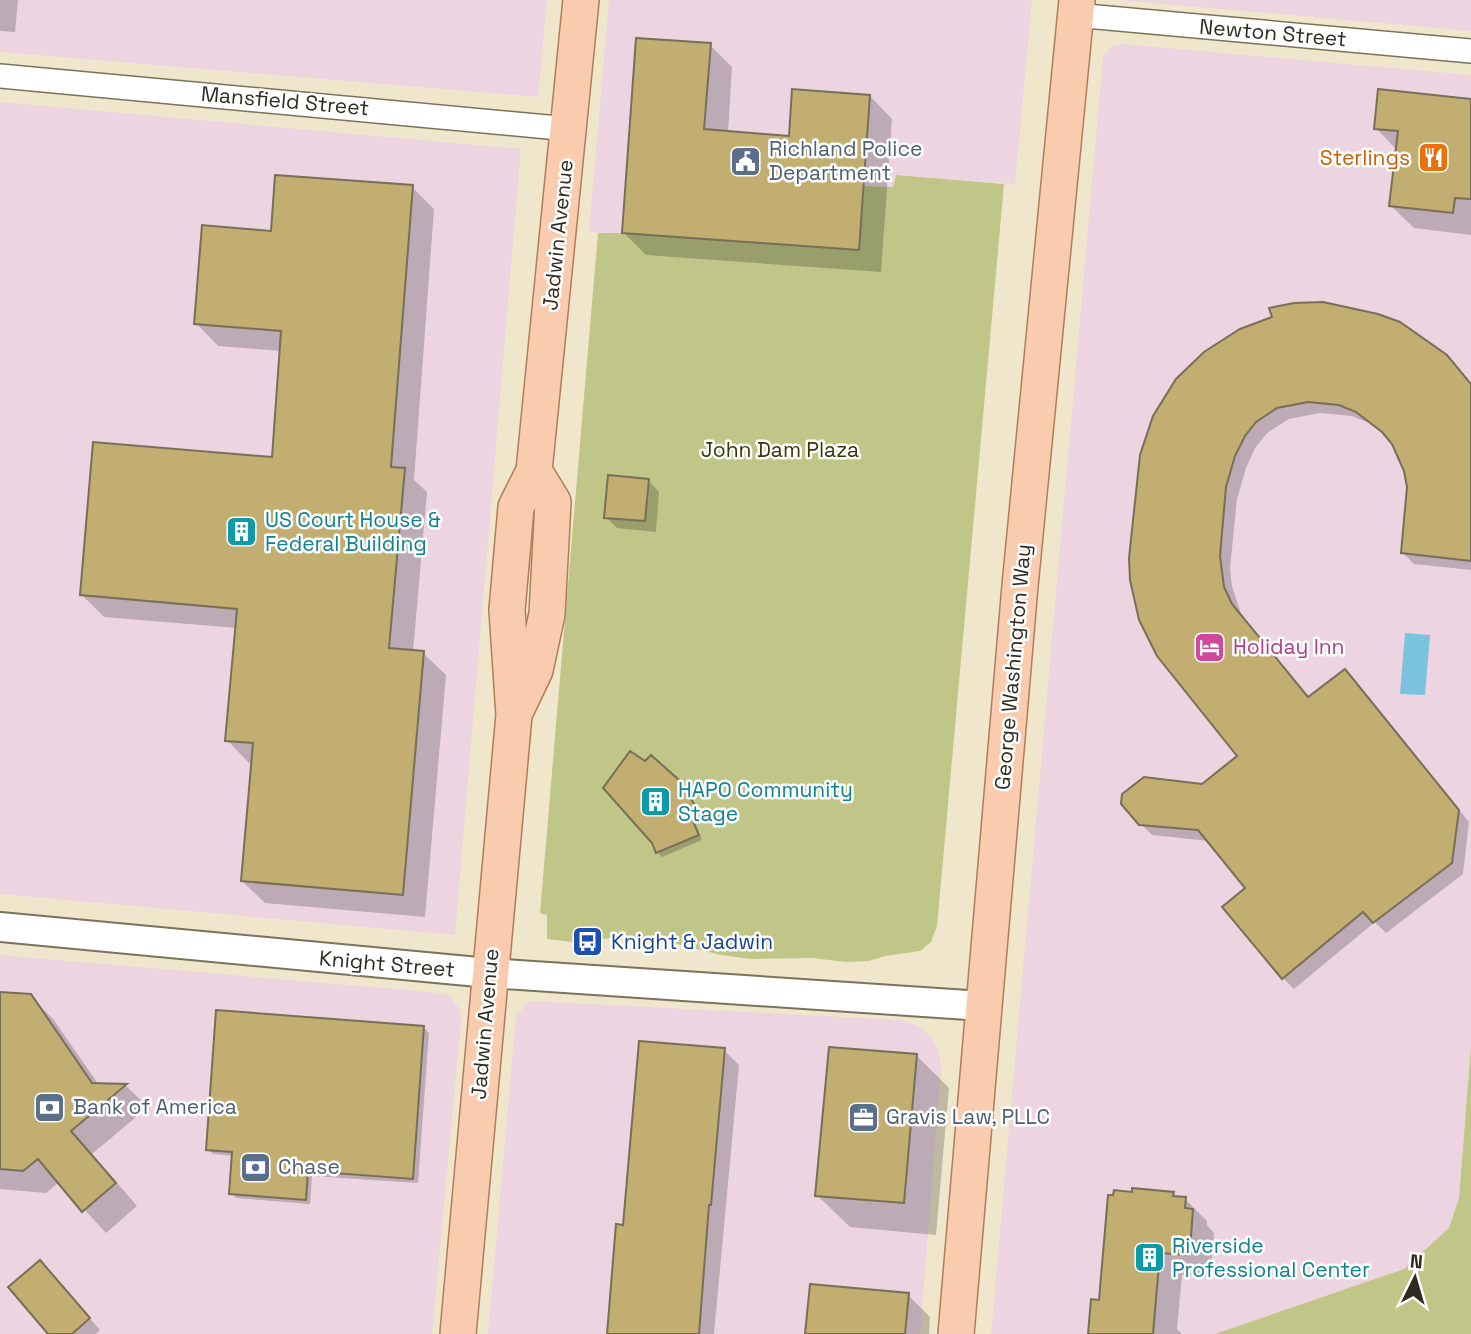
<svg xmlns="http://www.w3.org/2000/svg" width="1471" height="1334" font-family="'Space Grotesk',sans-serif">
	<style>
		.commercial { fill: #ecd5e1 }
		.green { fill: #bfc687 }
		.water { fill: #7ac3df }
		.shadow { fill: #0003 }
		.building { fill: #c2ae71; stroke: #776f57; stroke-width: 2 }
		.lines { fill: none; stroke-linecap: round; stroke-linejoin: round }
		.minor-casing { stroke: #7a725a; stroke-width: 26 }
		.tertiary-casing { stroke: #7a725a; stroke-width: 32 }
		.primary-casing { stroke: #b07d5b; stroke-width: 38 }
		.minor { stroke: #fff; stroke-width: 23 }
		.tertiary { stroke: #fff; stroke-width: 28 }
		.primary { stroke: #f9cbaf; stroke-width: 35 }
		.labels { text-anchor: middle; stroke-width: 5; stroke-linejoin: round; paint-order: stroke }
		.street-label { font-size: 21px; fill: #2f2b21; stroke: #fff }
		.service-label { font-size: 21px; fill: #4e5e75; stroke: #fff; text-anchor: start }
		.food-label { font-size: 21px; fill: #c56008; stroke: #fff; text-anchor: end }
		.park-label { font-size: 21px; fill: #353806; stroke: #fff }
		.culture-label { font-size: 21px; fill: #0d838f; stroke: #fff; text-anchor: start }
		.hotel-label { font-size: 21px; fill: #b23c85; stroke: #fff; text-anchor: start }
		.transit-label { font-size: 21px; fill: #164399; stroke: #fff; text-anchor: start }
	</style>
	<rect width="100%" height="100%" fill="#efe6cc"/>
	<!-- commercial -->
	<g class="commercial">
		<polygon points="0,0 547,0 538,97 0,52"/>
		<polygon points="609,0 1032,0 1015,184 896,175 894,187 864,186 859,250 589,232"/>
		<polygon points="1128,0 1471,0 1471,31 1129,1"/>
		<polygon points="1122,44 1471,75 1471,1046 1459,1198 1449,1228 1404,1269 1215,1334 991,1334 1103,57 1111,46"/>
		<polygon points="0,102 521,149 455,935 0,894"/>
		<polygon points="0,955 440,993 449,995 460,1010 461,1022 432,1334 0,1334"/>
		<polygon points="530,1001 902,1020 920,1027 932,1038 939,1052 941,1067 920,1334 488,1334 516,1015"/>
	</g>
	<!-- green -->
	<g class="green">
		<polygon points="896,175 1004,184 937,926 931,942 920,951 885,956 869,961 846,962 812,958 751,959 721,955 677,944 611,938 573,942 547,939 547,915 540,913 598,233 622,233 858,250 864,186 893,187"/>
		<polygon points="1471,1046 1471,1334 1215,1334 1404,1269 1449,1228 1459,1198"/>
	</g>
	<!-- water -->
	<polygon class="water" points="1405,633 1430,635 1425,695 1400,694"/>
	<!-- shadow -->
	<g class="shadow">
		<polygon points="0,0 18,0 15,32 0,31"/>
		<polygon points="710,45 732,67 728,133 791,138 870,96 892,119 881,272 646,255 623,232"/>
		<polygon points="1471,101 1471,235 1414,228 1391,206 1397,150 1376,128"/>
		<polygon points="412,187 434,209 414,480 427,492 413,652 423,653 446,675 425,917 265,903 242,881 253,763 249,763 227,740 237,628 104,617 82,595 273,459 281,351 218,346 196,323 272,232"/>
		<polygon points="1446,356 1471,384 1471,570 1414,564 1403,553 1409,487 1406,471 1390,439 1369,423 1352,416 1320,413 1289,419 1267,433 1255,448 1246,468 1237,499 1230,568 1232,586 1242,617 1309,699 1345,671 1469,822 1463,874 1386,933 1375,922 1294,989 1283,978 1248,888 1209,841 1152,835 1140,823 1203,786 1239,756 1155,417"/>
		<polygon points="648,480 659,492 656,532 617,528 606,517"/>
		<polygon points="678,781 703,818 695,823 702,840 662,857 657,852"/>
		<polygon points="0,994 30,996 53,1019 99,1085 126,1086 148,1107 92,1154 137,1206 106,1233 59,1182 46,1193 0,1189"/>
		<polygon points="424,1028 429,1033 418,1183 312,1176 310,1204 236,1198 231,1193 234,1156 213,1154 208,1149"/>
		<polygon points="724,1050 739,1065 714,1334 609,1334 625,1226"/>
		<polygon points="917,1056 949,1088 936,1235 850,1227 817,1195"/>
		<polygon points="1173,1194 1178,1198 1185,1199 1207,1221 1207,1225 1214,1233 1210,1277 1182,1275 1177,1329 1182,1334 1090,1334 1101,1301"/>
		<polygon points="40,1262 100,1330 96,1334 51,1334"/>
		<polygon points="908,1295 930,1317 929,1334 807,1334"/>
	</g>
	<!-- building -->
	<g class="building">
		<polygon points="636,38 711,43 704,129 789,136 792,89 870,95 859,250 622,233"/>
		<polygon points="1378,89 1471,99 1471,199 1455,198 1453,213 1389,206 1398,131 1374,129"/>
		<polygon points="275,175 413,185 391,467 405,468 389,648 424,651 403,895 241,881 253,743 225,741 237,609 80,595 93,442 272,457 281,331 194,324 202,225 271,231"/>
		<polygon points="1323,302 1378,314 1400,322 1447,355 1471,384 1471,561 1401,553 1407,487 1404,471 1392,444 1382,432 1356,412 1339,405 1308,402 1277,408 1256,422 1245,436 1235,456 1226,487 1220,556 1224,587 1232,604 1308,697 1345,669 1459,810 1452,863 1373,923 1363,912 1282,979 1222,907 1245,888 1198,830 1139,825 1121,804 1122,794 1144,777 1202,784 1237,756 1157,656 1139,620 1130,580 1129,558 1140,455 1153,416 1176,379 1204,352 1221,341 1240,329 1272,317 1269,308 1294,303"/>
		<polygon points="608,475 649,479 645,521 604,518"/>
		<polygon points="630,751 645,761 651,755 679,780 699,812 691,817 699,835 656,853 652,843 603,788"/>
		<polygon points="0,992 31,994 92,1083 127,1084 71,1131 116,1183 82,1212 38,1159 23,1171 0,1169"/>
		<polygon points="216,1010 424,1026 413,1179 308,1171 306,1200 229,1194 232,1152 206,1150"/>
		<polygon points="639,1041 725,1048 711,1205 709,1205 699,1334 607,1334 616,1224 623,1225"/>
		<polygon points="829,1047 917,1054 904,1203 815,1196"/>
		<polygon points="1132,1188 1174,1192 1173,1196 1186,1197 1185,1208 1193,1209 1190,1250 1188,1255 1160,1253 1153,1334 1088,1334 1091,1299 1099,1300 1108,1195 1113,1195 1114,1190 1132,1192"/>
		<polygon points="40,1260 90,1318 72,1334 48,1334 8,1287"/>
		<polygon points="810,1284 909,1293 905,1334 805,1334"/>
	</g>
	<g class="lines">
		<defs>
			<g id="minor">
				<polyline points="1075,15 1471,51"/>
				<polyline points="0,76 569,129"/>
			</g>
			<polyline id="tertiary" points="0,927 489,973 983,1006"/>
			<g id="primary">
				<polyline points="515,712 535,670 547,614 553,502 534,471"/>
				<polyline points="458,1334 514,715 507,610 516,507 534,471 581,0"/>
				<polyline points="956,1334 1020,586 1077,0"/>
			</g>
		</defs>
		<!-- minor casing -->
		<use href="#minor" class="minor-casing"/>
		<!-- tertiary casing -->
		<use href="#tertiary" class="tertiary-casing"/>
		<!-- primary casing -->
		<use href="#primary" class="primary-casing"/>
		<!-- minor -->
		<use href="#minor" class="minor"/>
		<!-- tertiary -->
		<use href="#tertiary" class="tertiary"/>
		<!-- primary -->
		<use href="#primary" class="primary"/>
	</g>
	<!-- icons -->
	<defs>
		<symbol id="restaurant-square" viewBox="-11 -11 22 22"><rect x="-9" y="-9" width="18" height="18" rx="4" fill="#e8710a" stroke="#fff"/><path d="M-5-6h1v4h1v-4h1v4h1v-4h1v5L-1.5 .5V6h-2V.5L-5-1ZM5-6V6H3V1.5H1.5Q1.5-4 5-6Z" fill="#fff"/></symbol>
		<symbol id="civic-square" viewBox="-11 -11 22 22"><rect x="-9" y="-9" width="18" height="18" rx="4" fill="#5c6f8a" stroke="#fff"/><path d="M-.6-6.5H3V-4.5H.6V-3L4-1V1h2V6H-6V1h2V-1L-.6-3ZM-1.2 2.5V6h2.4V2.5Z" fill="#fff"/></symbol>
		<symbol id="building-square" viewBox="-11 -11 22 22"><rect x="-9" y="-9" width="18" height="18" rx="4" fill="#0f9aa8" stroke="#fff"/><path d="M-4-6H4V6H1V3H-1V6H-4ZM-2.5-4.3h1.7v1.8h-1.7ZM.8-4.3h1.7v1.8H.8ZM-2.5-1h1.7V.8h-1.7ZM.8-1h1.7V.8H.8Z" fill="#fff"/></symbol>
		<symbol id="hotel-square" viewBox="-11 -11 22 22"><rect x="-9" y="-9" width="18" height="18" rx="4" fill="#d1479c" stroke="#fff"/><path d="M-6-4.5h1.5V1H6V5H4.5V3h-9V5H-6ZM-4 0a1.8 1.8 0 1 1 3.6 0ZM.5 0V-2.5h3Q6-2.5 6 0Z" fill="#fff"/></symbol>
		<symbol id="bus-square" viewBox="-11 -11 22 22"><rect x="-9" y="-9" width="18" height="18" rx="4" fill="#1a4fb4" stroke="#fff"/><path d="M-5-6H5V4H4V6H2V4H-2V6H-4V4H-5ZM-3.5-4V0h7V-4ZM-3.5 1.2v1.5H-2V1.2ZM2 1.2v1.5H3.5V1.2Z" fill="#fff"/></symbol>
		<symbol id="bank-square" viewBox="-11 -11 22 22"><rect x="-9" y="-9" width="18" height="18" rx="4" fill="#5c6f8a" stroke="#fff"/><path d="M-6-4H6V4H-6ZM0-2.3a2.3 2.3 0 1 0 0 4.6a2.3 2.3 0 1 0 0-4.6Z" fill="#fff"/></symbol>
		<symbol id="office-square" viewBox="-11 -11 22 22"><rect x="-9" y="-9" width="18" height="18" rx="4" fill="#5c6f8a" stroke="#fff"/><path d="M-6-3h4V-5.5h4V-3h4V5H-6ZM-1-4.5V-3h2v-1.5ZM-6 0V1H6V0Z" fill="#fff"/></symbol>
	</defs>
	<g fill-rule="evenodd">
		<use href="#restaurant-square" x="1416" y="140" width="35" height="35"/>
		<use href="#civic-square" x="728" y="144" width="35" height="35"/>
		<use href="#building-square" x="224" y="514" width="35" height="35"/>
		<use href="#hotel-square" x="1192" y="630" width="35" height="35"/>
		<use href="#building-square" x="638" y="784" width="35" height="35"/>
		<use href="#bus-square" x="570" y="924" width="35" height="35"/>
		<use href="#bank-square" x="32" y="1090" width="35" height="35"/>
		<use href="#office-square" x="846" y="1100" width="35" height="35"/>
		<use href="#bank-square" x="238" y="1150" width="35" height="35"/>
		<use href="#building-square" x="1132" y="1240" width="35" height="35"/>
	</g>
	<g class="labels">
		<!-- street labels -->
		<g class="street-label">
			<text transform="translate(1273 33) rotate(5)" y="7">Newton Street</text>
			<text transform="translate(285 101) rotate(5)" y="7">Mansfield Street</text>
			<text transform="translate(558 235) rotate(-84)" y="7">Jadwin Avenue</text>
			<text transform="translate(1013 667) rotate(-85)" y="7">George Washington Way</text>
			<text transform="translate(387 964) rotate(5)" y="7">Knight Street</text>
			<text transform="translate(485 1024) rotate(-85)" y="7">Jadwin Avenue</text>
		</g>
		<!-- service labels -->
		<g class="service-label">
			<text x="769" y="156">Richland Police<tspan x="769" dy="24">Department</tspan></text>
			<text x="73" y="1114">Bank of America</text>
			<text x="886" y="1124">Gravis Law, PLLC</text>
			<text x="278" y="1174">Chase</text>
		</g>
		<!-- food labels -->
		<g class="food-label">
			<text x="1410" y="165">Sterlings</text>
		</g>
		<!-- park labels -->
		<g class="park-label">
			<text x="780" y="457">John Dam Plaza</text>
		</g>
		<!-- culture labels -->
		<g class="culture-label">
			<text x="265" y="527">US Court House &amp;<tspan x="265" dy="24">Federal Building</tspan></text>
			<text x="678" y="797">HAPO Community<tspan x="678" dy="24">Stage</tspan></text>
			<text x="1172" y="1253">Riverside<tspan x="1172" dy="24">Professional Center</tspan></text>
		</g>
		<!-- hotel labels -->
		<g class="hotel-label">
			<text x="1233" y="654">Holiday Inn</text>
		</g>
		<!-- transit labels -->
		<g class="transit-label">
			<text x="611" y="949">Knight &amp; Jadwin</text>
		</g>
	</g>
	<!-- north arrow -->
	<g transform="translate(1415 1278) rotate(5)" stroke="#ffffff" stroke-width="5" paint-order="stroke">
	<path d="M0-5L12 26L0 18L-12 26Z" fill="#2f2b21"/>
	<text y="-10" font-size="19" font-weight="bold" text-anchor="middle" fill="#2f2b21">N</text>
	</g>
</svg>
